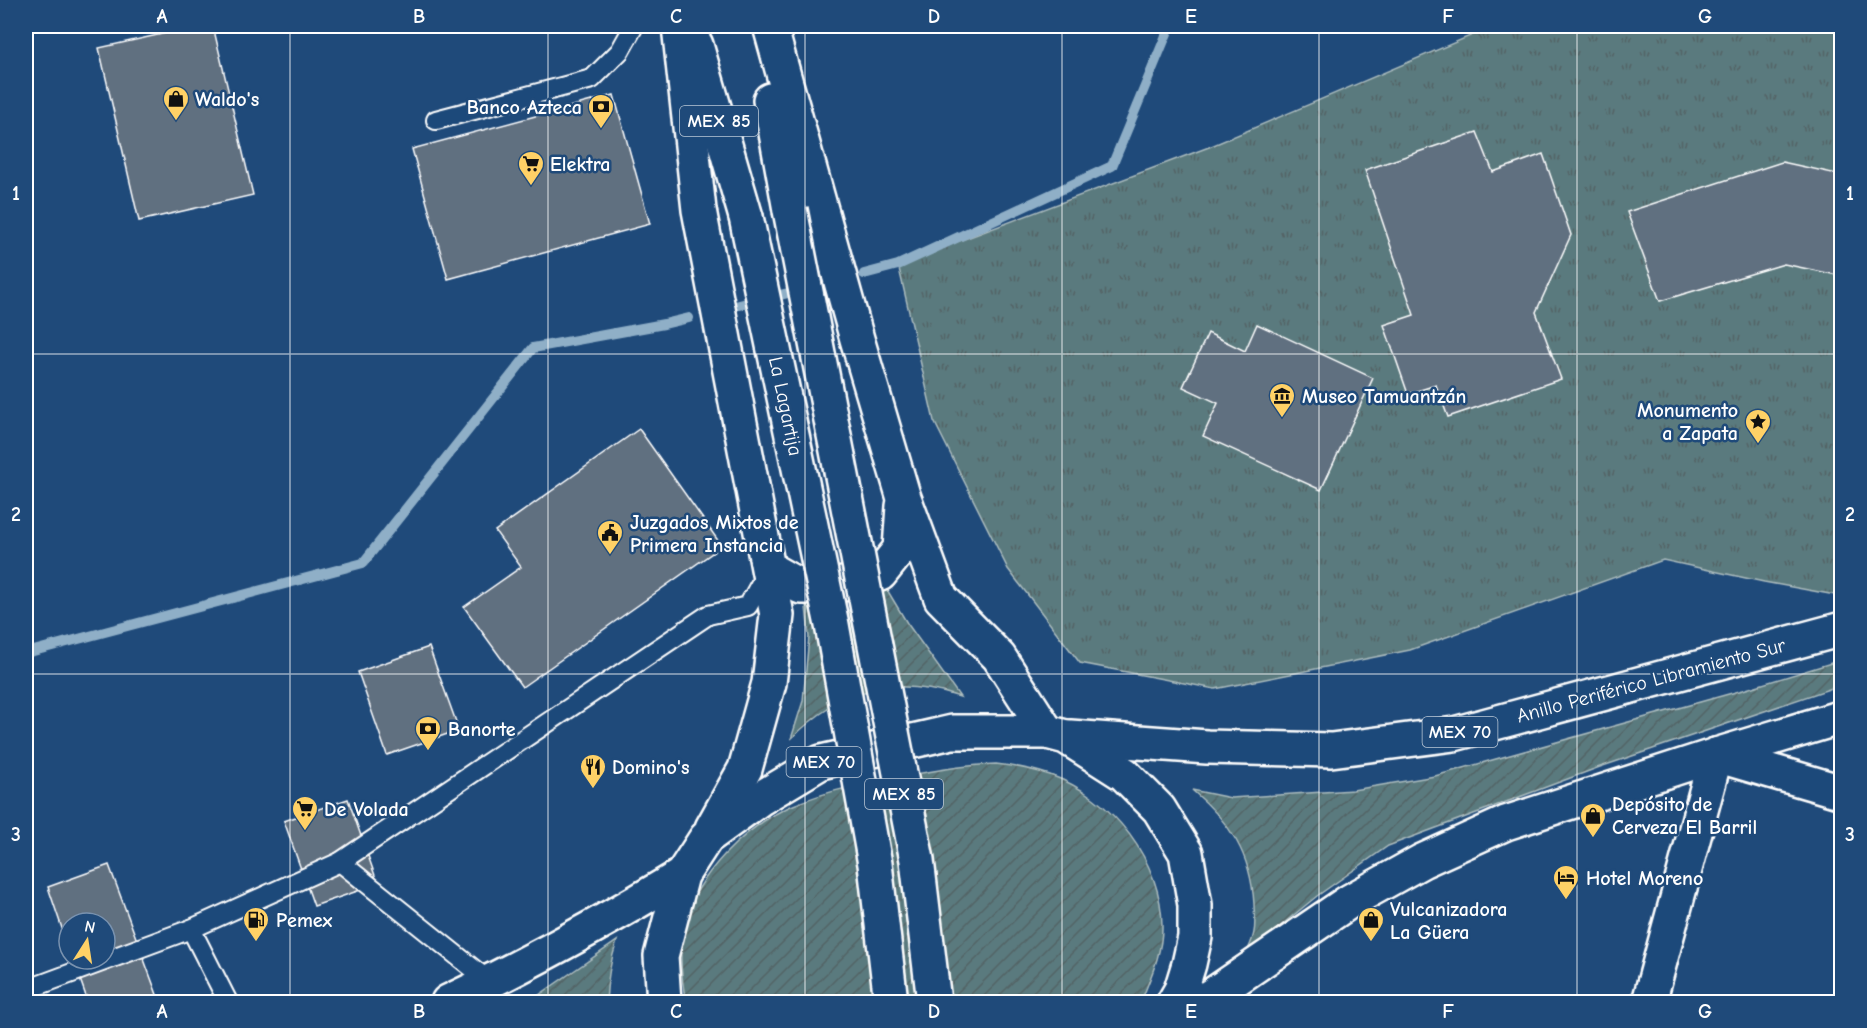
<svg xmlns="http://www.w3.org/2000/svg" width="1867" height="1028" font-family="'Comic Neue',sans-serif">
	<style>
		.park { fill: url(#park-tufts); stroke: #acbcbe; stroke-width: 1.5 }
		.garden { fill: url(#garden-furrows); stroke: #acbcbe; stroke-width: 1.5 }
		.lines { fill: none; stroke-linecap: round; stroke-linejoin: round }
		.stream { stroke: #8fafc7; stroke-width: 10 }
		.building { fill: #606f80; stroke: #fff; stroke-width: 1.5 }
		.lane-casing { stroke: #fff; stroke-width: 22 }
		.street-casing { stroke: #fff; stroke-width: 38 }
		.secondary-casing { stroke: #fff; stroke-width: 38 }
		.primary-casing { stroke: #fff; stroke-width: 38 }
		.lane { stroke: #1f4a7a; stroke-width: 18 }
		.street { stroke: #1f4a7a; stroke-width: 33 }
		.secondary { stroke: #1f4a7a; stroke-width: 33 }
		.primary { stroke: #1f4a7a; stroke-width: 33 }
		.primary-bridge-casing { stroke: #fff; stroke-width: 38; stroke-linecap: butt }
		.primary-bridge { stroke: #1f4a7a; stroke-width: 33 }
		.grid { fill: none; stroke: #fff; stroke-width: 1.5; stroke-opacity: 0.55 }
		.labels { text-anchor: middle; stroke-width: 5; stroke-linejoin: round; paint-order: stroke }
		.shield { fill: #1f4a7a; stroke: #bcc9d7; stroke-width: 1.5 }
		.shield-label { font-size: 18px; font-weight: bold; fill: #fff }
		.poi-label { font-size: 20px; font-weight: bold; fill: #fff; stroke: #1f4a7a; text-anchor: start }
		.street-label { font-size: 20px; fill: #fff; stroke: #1f4a7a }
		.neatline { fill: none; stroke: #fff; stroke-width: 2 }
		.grid-label { font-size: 20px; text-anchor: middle; font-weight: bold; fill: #fff }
	</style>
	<defs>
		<pattern id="park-tufts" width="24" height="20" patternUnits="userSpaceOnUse" patternTransform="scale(1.5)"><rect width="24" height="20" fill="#5a7a7e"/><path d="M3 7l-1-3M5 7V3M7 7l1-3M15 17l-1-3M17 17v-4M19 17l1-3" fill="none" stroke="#536365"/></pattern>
		<pattern id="garden-furrows" width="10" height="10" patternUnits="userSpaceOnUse" patternTransform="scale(1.5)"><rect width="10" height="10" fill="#5a7a7e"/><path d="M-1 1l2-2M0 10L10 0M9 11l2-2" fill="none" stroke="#536365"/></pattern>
	</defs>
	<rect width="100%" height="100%" fill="#1f4a7a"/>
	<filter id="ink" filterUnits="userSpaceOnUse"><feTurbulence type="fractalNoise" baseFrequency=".0167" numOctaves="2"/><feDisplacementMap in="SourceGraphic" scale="12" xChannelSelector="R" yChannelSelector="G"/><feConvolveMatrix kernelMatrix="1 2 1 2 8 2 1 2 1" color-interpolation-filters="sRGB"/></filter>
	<g filter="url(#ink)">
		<!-- park -->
		<polygon class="park" points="1490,26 1841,26 1841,596 1764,582 1663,560 1410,650 1215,689 1080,663 1008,569 934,421 898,264 1209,147 1489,28"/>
		<!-- garden -->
		<g class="garden">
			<path d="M886 588 907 623 960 697C891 675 842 688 791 739L803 701 809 637 806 606C828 610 854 615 874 603 880 601 883 593 886 588Z"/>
			<path d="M1841 660V685L1597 768 1388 846 1317 896 1246 954C1249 947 1253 940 1254 932 1256 924 1254 913 1254 904 1251 854 1230 822 1192 790L1231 798 1353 790 1435 776 1743 690Z"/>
			<path d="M996 764C1015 766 1032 769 1050 775 1112 796 1163 862 1162 928 1162 954 1150 978 1141 1002H686C681 977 678 951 684 925 696 874 745 827 791 806 828 790 866 783 906 776 936 770 965 765 996 764Z"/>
			<path d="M617 941C610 962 607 981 606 1002H529Z"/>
		</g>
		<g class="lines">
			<!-- stream -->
			<g class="stream">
				<polyline points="864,274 898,265 1112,166 1170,26"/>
				<polyline points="727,308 825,284"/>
				<polyline points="26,653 363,563 533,348 664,324 689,318"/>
			</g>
		</g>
		<!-- building -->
		<g class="building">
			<polygon points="198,26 213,26 253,195 139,221 99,48"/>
			<polygon points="614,95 650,224 448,279 412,149"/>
			<polygon points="1477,132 1493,172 1543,154 1571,235 1536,312 1561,379 1448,417 1436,385 1408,394 1384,325 1414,315 1365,170"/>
			<polygon points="1782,162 1842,175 1842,276 1784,264 1660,301 1627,212"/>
			<polygon points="1257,324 1373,378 1321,490 1203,436 1218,403 1183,387 1208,333 1245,351"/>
			<polygon points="639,429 722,546 522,687 464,607 521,567 495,531"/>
			<polygon points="429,647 459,730 387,755 358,672"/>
			<polygon points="348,799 378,884 314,906 284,821"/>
			<polygon points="109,865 159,1000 152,1002 88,1002 73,959 105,959 105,923 69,923 69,949 48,887"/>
		</g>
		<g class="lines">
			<defs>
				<g id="lane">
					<polyline points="436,120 592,79 620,51 634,26"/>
					<polyline points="340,862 490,982"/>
					<polyline points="191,929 228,1002"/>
					<polyline points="26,990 191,929 340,862 708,615 748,606 768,570"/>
				</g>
				<polyline id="street" points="1716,755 1842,792"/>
				<polyline id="secondary" points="1649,1002 1716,755"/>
				<g id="primary">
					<polyline points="679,26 699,210 777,615 769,683 745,769 712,828"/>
					<polyline points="770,26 857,339 903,495 941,598 999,657 1047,732"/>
					<polyline points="696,45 746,217"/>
					<polyline points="770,100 790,210"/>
					<polyline points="769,569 801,587 832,587 880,574 900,549 903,506"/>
					<polyline points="1070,737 1207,747 1331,750 1454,734 1842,629"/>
					<path d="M448 1002C528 964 606 921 682 875"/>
					<polyline points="664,1002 661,956 682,875 706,838 761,798 821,762 952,732 1047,732 1066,737 1124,774 1159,809 1186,853 1195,905 1195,937 1189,964 1181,990 1174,1002"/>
					<polyline points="1202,1002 1350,901 1422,861 1506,823 1716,755 1842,717"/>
				</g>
			</defs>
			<!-- lane casing -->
			<use href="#lane" class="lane-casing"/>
			<!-- street casing -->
			<use href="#street" class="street-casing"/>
			<!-- secondary casing -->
			<use href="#secondary" class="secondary-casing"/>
			<!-- primary casing -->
			<use href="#primary" class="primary-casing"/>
			<!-- lane -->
			<use href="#lane" class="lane"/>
			<!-- street -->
			<use href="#street" class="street"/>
			<!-- secondary -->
			<use href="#secondary" class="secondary"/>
			<!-- primary -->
			<use href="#primary" class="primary"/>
			<defs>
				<g id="primary-bridge">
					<polyline points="790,210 917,860 934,1002"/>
					<polyline points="746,217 832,625 875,864 891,1002"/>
				</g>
			</defs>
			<!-- primary-bridge casing -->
			<use href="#primary-bridge" class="primary-bridge-casing"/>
			<!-- primary-bridge -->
			<use href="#primary-bridge" class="primary-bridge"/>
		</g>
	</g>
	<!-- grid -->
	<path class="grid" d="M290 26V1002M548 26V1002M805 26V1002M1062 26V1002M1319 26V1002M1577 26V1002M26 354H1842M26 674H1842"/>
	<!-- icons -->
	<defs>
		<symbol id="shop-pin" viewBox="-11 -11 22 30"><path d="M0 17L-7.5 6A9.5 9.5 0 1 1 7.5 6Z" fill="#ffd166" stroke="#1f4a7a"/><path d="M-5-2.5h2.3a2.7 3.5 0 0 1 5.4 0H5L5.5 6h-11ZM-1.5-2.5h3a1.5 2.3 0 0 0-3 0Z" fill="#111"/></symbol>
		<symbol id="bank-pin" viewBox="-11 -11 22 30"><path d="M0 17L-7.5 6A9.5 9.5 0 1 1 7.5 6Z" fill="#ffd166" stroke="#1f4a7a"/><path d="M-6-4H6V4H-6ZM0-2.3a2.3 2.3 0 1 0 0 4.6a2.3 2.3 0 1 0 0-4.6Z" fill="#111"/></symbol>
		<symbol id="supermarket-pin" viewBox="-11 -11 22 30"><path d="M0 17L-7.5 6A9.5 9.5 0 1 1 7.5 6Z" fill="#ffd166" stroke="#1f4a7a"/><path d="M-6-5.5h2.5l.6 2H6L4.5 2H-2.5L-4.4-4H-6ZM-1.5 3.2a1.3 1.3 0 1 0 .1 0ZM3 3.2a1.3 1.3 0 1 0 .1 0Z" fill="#111"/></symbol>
		<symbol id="museum-pin" viewBox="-11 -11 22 30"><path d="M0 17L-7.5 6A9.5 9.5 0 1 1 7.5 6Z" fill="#ffd166" stroke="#1f4a7a"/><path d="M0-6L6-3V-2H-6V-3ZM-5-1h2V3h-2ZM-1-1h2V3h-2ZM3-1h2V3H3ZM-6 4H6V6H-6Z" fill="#111"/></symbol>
		<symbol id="sight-pin" viewBox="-11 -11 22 30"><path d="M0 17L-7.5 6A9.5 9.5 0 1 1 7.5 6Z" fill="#ffd166" stroke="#1f4a7a"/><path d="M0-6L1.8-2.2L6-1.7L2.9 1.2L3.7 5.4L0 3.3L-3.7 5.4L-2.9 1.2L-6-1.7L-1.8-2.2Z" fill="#111"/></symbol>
		<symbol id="civic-pin" viewBox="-11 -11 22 30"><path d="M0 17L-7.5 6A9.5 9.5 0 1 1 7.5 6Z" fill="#ffd166" stroke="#1f4a7a"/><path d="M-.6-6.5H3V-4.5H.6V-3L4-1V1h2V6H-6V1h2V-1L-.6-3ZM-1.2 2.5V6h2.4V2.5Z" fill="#111"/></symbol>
		<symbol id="restaurant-pin" viewBox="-11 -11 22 30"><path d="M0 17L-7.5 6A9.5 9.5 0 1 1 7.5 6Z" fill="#ffd166" stroke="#1f4a7a"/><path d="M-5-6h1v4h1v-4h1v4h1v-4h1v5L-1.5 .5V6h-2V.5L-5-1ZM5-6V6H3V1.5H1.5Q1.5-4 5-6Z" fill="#111"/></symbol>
		<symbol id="hotel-pin" viewBox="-11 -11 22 30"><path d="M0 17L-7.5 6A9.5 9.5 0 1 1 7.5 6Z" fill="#ffd166" stroke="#1f4a7a"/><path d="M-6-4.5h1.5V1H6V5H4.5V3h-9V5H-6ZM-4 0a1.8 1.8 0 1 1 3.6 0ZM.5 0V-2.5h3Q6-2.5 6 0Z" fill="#111"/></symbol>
		<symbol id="fuel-pin" viewBox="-11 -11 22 30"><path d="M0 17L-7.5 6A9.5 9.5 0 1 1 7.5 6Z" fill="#ffd166" stroke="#1f4a7a"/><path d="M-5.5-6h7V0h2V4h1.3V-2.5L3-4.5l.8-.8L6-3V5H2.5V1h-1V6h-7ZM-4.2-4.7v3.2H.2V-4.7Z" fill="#111"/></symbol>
	</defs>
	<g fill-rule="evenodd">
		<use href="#shop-pin" x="161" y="84" width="30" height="40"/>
		<use href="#bank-pin" x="586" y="92" width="30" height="40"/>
		<use href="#supermarket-pin" x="516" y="149" width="30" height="40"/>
		<use href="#museum-pin" x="1267" y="381" width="30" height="40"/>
		<use href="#sight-pin" x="1743" y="407" width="30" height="40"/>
		<use href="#civic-pin" x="595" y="518" width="30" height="40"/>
		<use href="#bank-pin" x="413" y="714" width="30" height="40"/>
		<use href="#restaurant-pin" x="578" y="752" width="30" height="40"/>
		<use href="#supermarket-pin" x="290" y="794" width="30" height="40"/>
		<use href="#shop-pin" x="1578" y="801" width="30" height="40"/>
		<use href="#hotel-pin" x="1551" y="863" width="30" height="40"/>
		<use href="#fuel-pin" x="241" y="905" width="30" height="40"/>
		<use href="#shop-pin" x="1356" y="905" width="30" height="40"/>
	</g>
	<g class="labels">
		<!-- shield labels -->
		<g class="shield">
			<rect x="680" y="106" width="78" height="30" rx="4.5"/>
			<rect x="1422.5" y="717" width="75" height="30" rx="4.5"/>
			<rect x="786.5" y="747" width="75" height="30" rx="4.5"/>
			<rect x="865" y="779" width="78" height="30" rx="4.5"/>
		</g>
		<g class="shield-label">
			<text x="719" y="127">MEX 85</text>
			<text x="1460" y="738">MEX 70</text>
			<text x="824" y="768">MEX 70</text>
			<text x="904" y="800">MEX 85</text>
		</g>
		<!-- poi labels -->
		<g class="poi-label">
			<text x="195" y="106">Waldo's</text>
			<text x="582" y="114" text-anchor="end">Banco Azteca</text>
			<text x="550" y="171">Elektra</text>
			<text x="1302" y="403">Museo Tamuantzán</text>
			<text x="1738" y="417" text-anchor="end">Monumento<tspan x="1738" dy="23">a Zapata</tspan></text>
			<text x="630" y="529">Juzgados Mixtos de<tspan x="630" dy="23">Primera Instancia</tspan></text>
			<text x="448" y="736">Banorte</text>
			<text x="612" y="774">Domino's</text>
			<text x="1612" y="811">Depósito de<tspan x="1612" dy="23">Cerveza El Barril</tspan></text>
			<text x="324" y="816">De Volada</text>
			<text x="1586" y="885">Hotel Moreno</text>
			<text x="1390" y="916">Vulcanizadora<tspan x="1390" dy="23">La Güera</tspan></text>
			<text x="276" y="927">Pemex</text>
		</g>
		<!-- street labels -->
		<g class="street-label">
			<text transform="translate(786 406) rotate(78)" y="7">La Lagartija</text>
			<text transform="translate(1651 680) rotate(-15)" y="7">Anillo Periférico Libramiento Sur</text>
		</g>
	</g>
	<!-- margin -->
	<rect width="1867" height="1028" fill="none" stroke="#1f4a7a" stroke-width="66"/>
	<!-- north arrow -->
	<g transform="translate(87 941) rotate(12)"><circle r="28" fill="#1f4a7a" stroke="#7992af" stroke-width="1.5"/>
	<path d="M0-4.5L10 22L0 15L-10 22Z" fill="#ffd166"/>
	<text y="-9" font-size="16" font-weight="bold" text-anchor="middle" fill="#ffffff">N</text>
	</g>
	<rect x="33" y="33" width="1801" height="962" class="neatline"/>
	<g class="grid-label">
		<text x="162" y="23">A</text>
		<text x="419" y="23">B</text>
		<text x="676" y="23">C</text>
		<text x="934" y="23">D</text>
		<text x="1191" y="23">E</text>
		<text x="1448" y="23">F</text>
		<text x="1705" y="23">G</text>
		<text x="16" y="200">1</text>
		<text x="1850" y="200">1</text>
		<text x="16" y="521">2</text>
		<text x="1850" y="521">2</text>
		<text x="16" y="841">3</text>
		<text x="1850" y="841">3</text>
		<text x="162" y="1018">A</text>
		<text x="419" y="1018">B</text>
		<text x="676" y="1018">C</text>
		<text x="934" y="1018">D</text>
		<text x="1191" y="1018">E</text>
		<text x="1448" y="1018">F</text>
		<text x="1705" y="1018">G</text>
	</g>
</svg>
